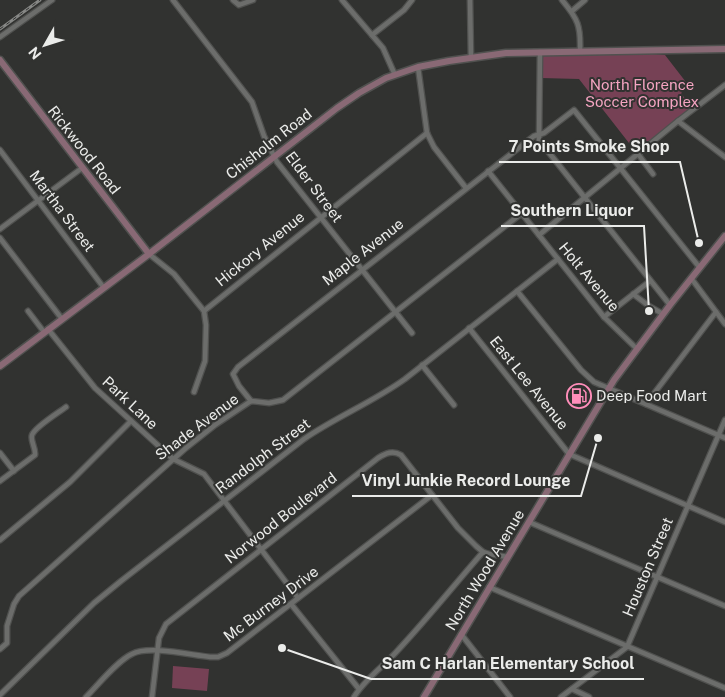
<svg xmlns="http://www.w3.org/2000/svg" width="725" height="697" font-family="'Public Sans',sans-serif">
	<style>
		.green { fill: #764155 }
		.lines { fill: none; stroke-linecap: round; stroke-linejoin: round }
		.street-casing { stroke: #50514f; stroke-width: 7 }
		.secondary-casing { stroke: #50514f; stroke-width: 9 }
		.street { stroke: #6c6d6b; stroke-width: 4.5 }
		.secondary { stroke: #896975; stroke-width: 6 }
		.rail-casing { stroke: #878886; stroke-width: 3 }
		.rail { stroke: #313230; stroke-width: 1; stroke-dasharray: 4; stroke-linecap: butt }
		.labels { text-anchor: middle; stroke-width: 4; stroke-linejoin: round; paint-order: stroke }
		.park-label { font-size: 15px; fill: #f4a4c1; stroke: #313230 }
		.street-label { font-size: 15px; fill: #ebecea; stroke: #313230 }
		.poi-label { font-size: 15px; fill: #ebecea; stroke: #313230; text-anchor: start }
		.leader { fill: none; stroke: #ebecea; stroke-width: 2 }
		.callout-dot { fill: #ebecea; stroke: #313230; stroke-width: 2 }
		.callout-label { font-size: 16px; text-anchor: middle; font-weight: bold; fill: #ebecea; stroke: #313230; stroke-width: 4; stroke-linejoin: round; paint-order: stroke }
	</style>
	<rect width="100%" height="100%" fill="#313230"/>
	<!-- green -->
	<g class="green">
		<polygon points="652,54 665,55 689,86 681,93 691,107 636,152 579,79 541,78 541,55"/>
		<polygon points="173,666 209,669 207,691 172,688"/>
	</g>
	<g class="lines">
		<defs>
			<g id="street">
				<polyline points="173,0 252,102 264,136 277,162 412,333"/>
				<polyline points="233,0 239,5 253,0"/>
				<polyline points="342,0 383,48 395,75"/>
				<polyline points="470,0 471,58"/>
				<path d="M562 0C578 19 581 26 580 51"/>
				<polyline points="572,11 585,0"/>
				<polyline points="372,35 404,10 412,0"/>
				<polyline points="0,37 52,0"/>
				<polyline points="540,52 539,140 670,305"/>
				<polyline points="418,67 427,133 434,147 466,188"/>
				<polyline points="678,121 725,157"/>
				<polyline points="0,150 104,288"/>
				<polyline points="638,154 653,174"/>
				<polyline points="488,171 604,317 637,349"/>
				<polyline points="0,229 82,168"/>
				<polyline points="539,235 678,121 725,85"/>
				<polyline points="0,238 62,319"/>
				<polyline points="149,254 174,274 204,311 206,325 205,361 194,392"/>
				<polyline points="691,278 725,324"/>
				<polyline points="517,291 581,370 594,382 725,438"/>
				<polyline points="633,294 649,306 663,314"/>
				<polyline points="28,311 44,332"/>
				<polyline points="204,311 427,133"/>
				<polyline points="604,317 650,281"/>
				<polyline points="469,328 569,454 725,522"/>
				<polyline points="48,329 95,388 173,459 204,474 298,598"/>
				<polyline points="422,365 454,405"/>
				<polyline points="251,401 239,386 233,374 238,367 534,136 544,133 574,110 700,268"/>
				<polyline points="646,404 716,312"/>
				<polyline points="0,453 14,471"/>
				<path d="M0 481 35 455C36 448 30 441 32 435 35 427 58 413 66 407"/>
				<polyline points="529,522 725,606"/>
				<polyline points="0,540 70,482 131,421"/>
				<polyline points="489,587 725,688"/>
				<polyline points="291,604 359,689"/>
				<polyline points="461,634 510,697"/>
				<polyline points="0,649 7,643 7,626 14,604 19,596 186,448 215,425 251,401 269,403 283,400 522,213"/>
				<polyline points="572,689 589,697"/>
				<path d="M0 695 94 603 121 581 304 439C336 417 373 402 405 379L558 259"/>
				<path d="M86 697C98 685 117 661 132 654 149 645 190 655 210 657H218L227 653 432 495"/>
				<path d="M152 697 159 638 166 624 378 458C386 453 393 450 401 455L458 528 476 546 483 552 489 554 508 557"/>
				<path d="M354 697C364 680 386 664 399 649 428 618 455 584 483 552"/>
				<polyline points="561,697 627,647 725,420"/>
			</g>
			<g id="secondary">
				<polyline points="0,60 149,254"/>
				<polyline points="0,366 149,254 337,108 359,93 386,78 418,67 449,61 506,53 725,49"/>
				<polyline points="424,697 614,380 670,305 725,236"/>
			</g>
		</defs>
		<!-- street casing -->
		<use href="#street" class="street-casing"/>
		<!-- secondary casing -->
		<use href="#secondary" class="secondary-casing"/>
		<!-- street -->
		<use href="#street" class="street"/>
		<!-- secondary -->
		<use href="#secondary" class="secondary"/>
		<defs>
			<polyline id="rail" points="0,29 40,0"/>
		</defs>
		<!-- rail casing -->
		<use href="#rail" class="rail-casing"/>
		<!-- rail -->
		<use href="#rail" class="rail"/>
	</g>
	<!-- icons -->
	<defs>
		<symbol id="fuel-ring" viewBox="-11 -11 22 22"><circle r="9.5" fill="#313230" stroke="#ff8eba" stroke-width="1.5"/><path d="M-5.5-6h7V0h2V4h1.3V-2.5L3-4.5l.8-.8L6-3V5H2.5V1h-1V6h-7ZM-4.2-4.7v3.2H.2V-4.7Z" fill="#ff8eba"/></symbol>
	</defs>
	<g fill-rule="evenodd">
		<use href="#fuel-ring" x="565" y="382" width="28" height="28"/>
	</g>
	<g class="labels">
		<!-- park labels -->
		<g class="park-label">
			<text x="642" y="90">North Florence<tspan x="642" dy="17">Soccer Complex</tspan></text>
		</g>
		<!-- street labels -->
		<g class="street-label">
			<text transform="translate(269 144) rotate(-38)" y="5">Chisholm Road</text>
			<text transform="translate(84 150) rotate(52)" y="5">Rickwood Road</text>
			<text transform="translate(314 187) rotate(53)" y="5">Elder Street</text>
			<text transform="translate(62 211) rotate(53)" y="5">Martha Street</text>
			<text transform="translate(260 249) rotate(-39)" y="5">Hickory Avenue</text>
			<text transform="translate(363 252) rotate(-38)" y="5">Maple Avenue</text>
			<text transform="translate(589 277) rotate(50)" y="5">Holt Avenue</text>
			<text transform="translate(529 383) rotate(51)" y="5">East Lee Avenue</text>
			<text transform="translate(130 403) rotate(43)" y="5">Park Lane</text>
			<text transform="translate(197 427) rotate(-37)" y="5">Shade Avenue</text>
			<text transform="translate(263 456) rotate(-37)" y="5">Randolph Street</text>
			<text transform="translate(281 518) rotate(-38)" y="5">Norwood Boulevard</text>
			<text transform="translate(648 567) rotate(-67)" y="5">Houston Street</text>
			<text transform="translate(485 570) rotate(-59)" y="5">North Wood Avenue</text>
			<text transform="translate(271 604) rotate(-37)" y="5">Mc Burney Drive</text>
		</g>
		<!-- poi labels -->
		<g class="poi-label">
			<text x="596" y="401">Deep Food Mart</text>
		</g>
	</g>
	<!-- callouts -->
	<path class="leader" d="M699 243L680 162H499M649 311L644 226H501M598 438L581 496H352M282 648L371 679H644"/>
	<g class="callout-dot">
		<circle cx="699" cy="243" r="5"/>
		<circle cx="649" cy="311" r="5"/>
		<circle cx="598" cy="438" r="5"/>
		<circle cx="282" cy="648" r="5"/>
	</g>
	<g class="callout-label">
		<text x="589" y="152">7 Points Smoke Shop</text>
		<text x="572" y="216">Southern Liquor</text>
		<text x="466" y="486">Vinyl Junkie Record Lounge</text>
		<text x="508" y="669">Sam C Harlan Elementary School</text>
	</g>
	<!-- north arrow -->
	<g transform="translate(45 45) rotate(231)" stroke="#313230" stroke-width="4" paint-order="stroke">
	<path d="M0-4L9 19L0 12L-9 19Z" fill="#ebecea"/>
	<text y="-8" font-size="14" font-weight="bold" text-anchor="middle" fill="#ebecea">N</text>
	</g>
</svg>
